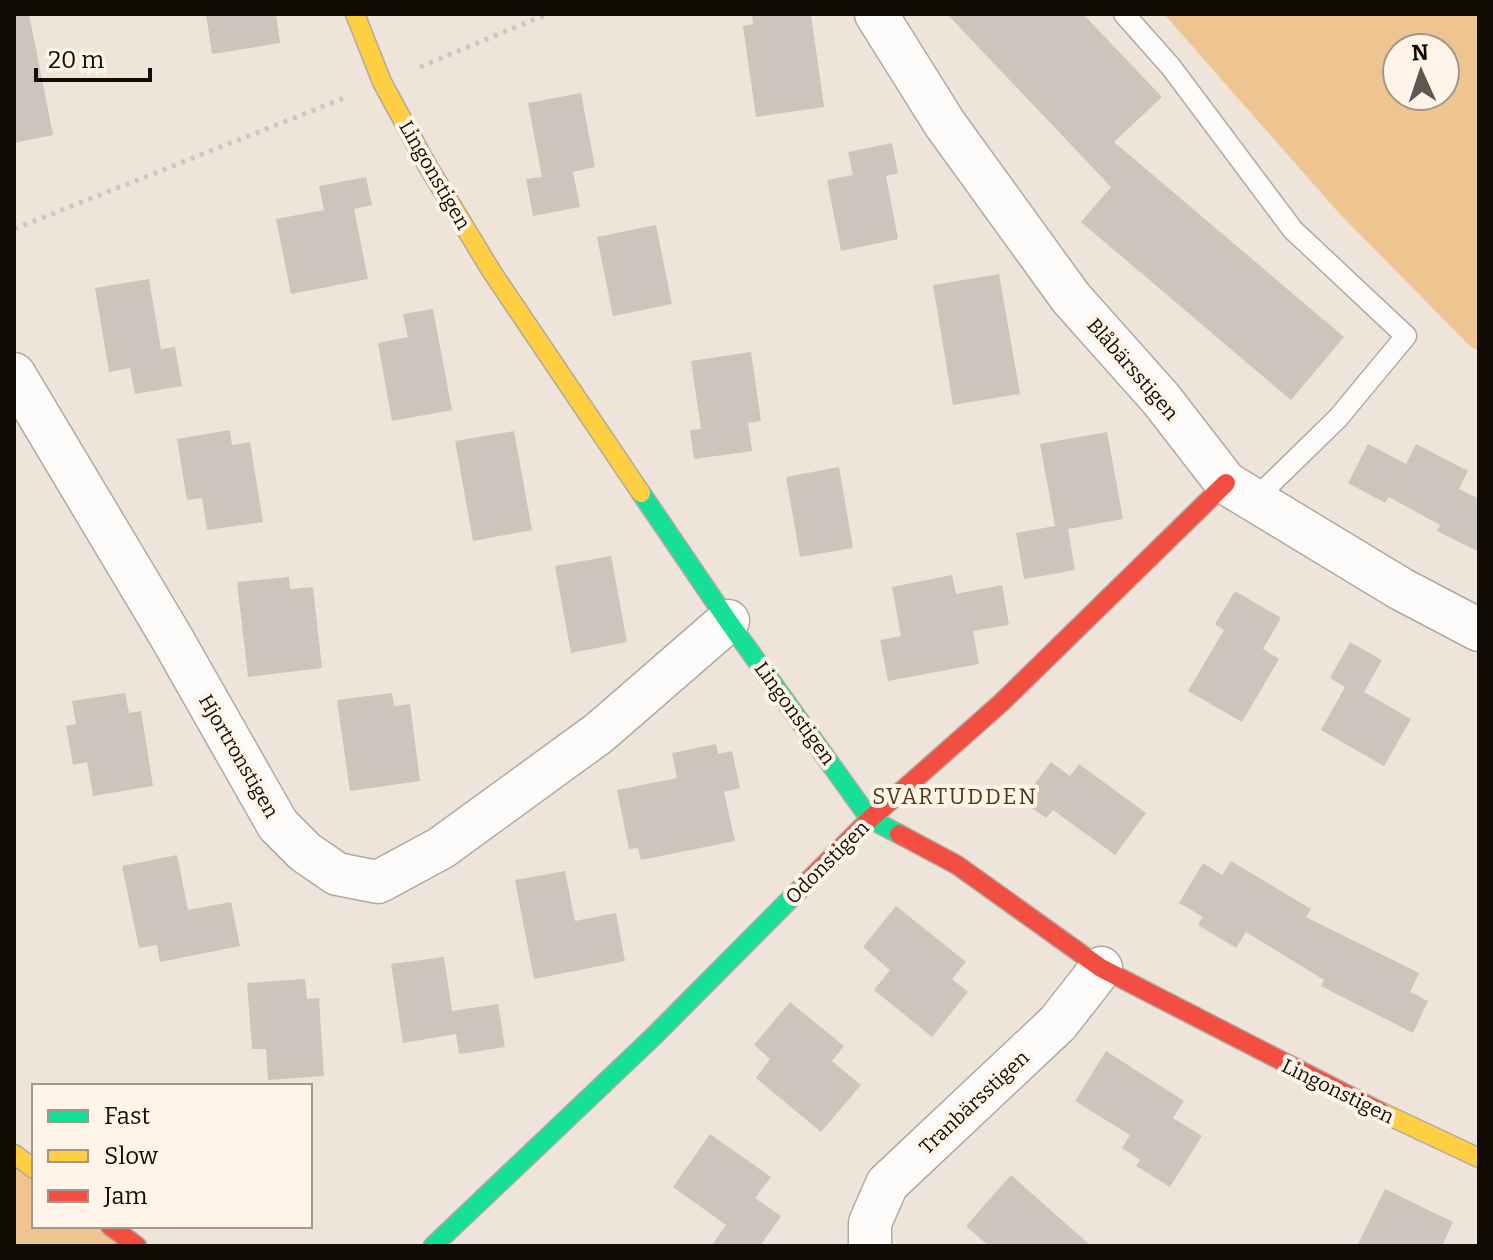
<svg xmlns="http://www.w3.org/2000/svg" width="1493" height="1260" font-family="Bitter,serif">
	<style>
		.forest { fill: #eec590; fill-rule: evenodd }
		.building { fill: #cdc5bc }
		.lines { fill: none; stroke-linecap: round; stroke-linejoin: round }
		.lane-casing { stroke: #b1a9a0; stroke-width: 23 }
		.street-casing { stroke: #b1a9a0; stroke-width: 45 }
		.fast-casing { stroke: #b1a9a0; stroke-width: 21 }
		.slow-casing { stroke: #b1a9a0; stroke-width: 21 }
		.jam-casing { stroke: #b1a9a0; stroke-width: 21 }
		.path { stroke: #cbc7c4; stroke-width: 5; stroke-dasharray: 4 6; stroke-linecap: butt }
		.lane { stroke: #fdfbf9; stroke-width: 20 }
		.street { stroke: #fdfbf9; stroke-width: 42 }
		.fast { stroke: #16e098; stroke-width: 18 }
		.slow { stroke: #ffcf43; stroke-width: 18 }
		.jam { stroke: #f24e42; stroke-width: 18 }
		.labels { text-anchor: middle; stroke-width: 8; stroke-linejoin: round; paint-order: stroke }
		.street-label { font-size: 20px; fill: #120c06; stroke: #fff4e7 }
		.neighbourhood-label { font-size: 22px; letter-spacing: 2px; fill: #503715; stroke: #fff4e7 }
	</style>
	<rect width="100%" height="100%" fill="#efe4d9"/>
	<!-- forest -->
	<g class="forest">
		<path d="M1164 14H1479V351L1470 346 1338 212ZM1397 48H1445V96H1397Z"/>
		<polygon points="14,1154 34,1169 34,1226 110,1226 137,1246 14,1246"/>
	</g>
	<!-- building -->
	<g class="building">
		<polygon points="14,14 29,14 53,135 14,143"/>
		<polygon points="206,14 276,14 280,43 212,54"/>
		<polygon points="752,14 811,14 824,107 756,117 743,26 753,24"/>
		<polygon points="947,14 1083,14 1162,97 1114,142 1344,337 1291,400 1081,222 1111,187"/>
		<polygon points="581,93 595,167 573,172 580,207 533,216 526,179 542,177 528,103"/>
		<polygon points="892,143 898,173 886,176 898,239 841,251 827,180 853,175 848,152"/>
		<polygon points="366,177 372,205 354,209 368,279 291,294 276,219 324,210 319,186"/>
		<polygon points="656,225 672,304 613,316 597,237"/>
		<polygon points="999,274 1020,394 953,405 933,285"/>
		<polygon points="149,279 161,349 175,347 182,386 135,394 130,368 109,372 95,288"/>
		<polygon points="433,309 452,410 392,421 378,343 408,337 403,314"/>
		<polygon points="751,352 761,421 748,423 752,451 694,459 690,430 701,429 691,361"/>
		<polygon points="230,430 232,445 250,442 263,522 207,530 202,498 187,500 177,439"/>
		<polygon points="514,431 532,530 473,541 455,441"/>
		<polygon points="1107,432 1123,519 1068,529 1075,570 1024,579 1016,533 1055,526 1040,444"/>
		<polygon points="1368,444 1406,464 1416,444 1468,471 1459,489 1479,499 1479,552 1437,531 1440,525 1389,497 1385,503 1348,483"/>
		<polygon points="839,467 853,548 800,557 786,477"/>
		<polygon points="611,556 627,642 571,653 555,566"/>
		<polygon points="952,575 956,594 1002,585 1009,625 973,631 979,664 888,681 880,640 901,636 892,587"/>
		<polygon points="289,577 290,589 313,587 322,668 248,677 237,582"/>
		<polygon points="1235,591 1281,618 1263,649 1279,659 1242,722 1188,691 1224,630 1215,624"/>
		<polygon points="1350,642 1382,660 1364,692 1411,719 1384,766 1321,730 1345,687 1330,678"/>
		<polygon points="125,693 129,713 141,711 153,786 93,796 87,762 73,765 66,726 76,724 72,701"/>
		<polygon points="392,693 394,706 410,704 420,781 350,791 337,700"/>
		<polygon points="716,744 718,754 732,751 740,788 724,792 735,841 641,860 638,848 629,849 617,790 677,778 672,753"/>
		<polygon points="1051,762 1070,776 1079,764 1146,813 1115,855 1053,810 1046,818 1022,801"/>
		<polygon points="177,855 188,910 231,902 240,946 160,962 157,945 139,948 122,866"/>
		<polygon points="1231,861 1311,909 1306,917 1419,973 1410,992 1428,1001 1413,1033 1321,986 1324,980 1246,932 1236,948 1198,925 1203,917 1179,903 1203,863 1222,875"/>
		<polygon points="565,871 575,921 616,913 625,961 534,979 515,880"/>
		<polygon points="896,906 966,962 952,979 968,992 932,1037 874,990 890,970 863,947"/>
		<polygon points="444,957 452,1011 498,1004 505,1047 459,1054 456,1034 403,1043 391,964"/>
		<polygon points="305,979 307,999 319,998 324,1076 268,1080 266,1049 252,1049 247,983"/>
		<polygon points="790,1002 844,1046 832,1061 861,1085 821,1132 756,1078 770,1059 754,1045"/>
		<polygon points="1106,1051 1184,1101 1173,1118 1202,1136 1170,1187 1136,1166 1140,1160 1122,1148 1130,1135 1075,1101"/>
		<polygon points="710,1134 771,1177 755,1198 781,1216 760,1246 711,1246 726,1225 673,1187"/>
		<polygon points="1011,1175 1091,1246 989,1246 966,1226"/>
		<polygon points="1385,1189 1453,1222 1442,1246 1357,1246"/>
	</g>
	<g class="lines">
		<defs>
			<polyline id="lane" points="1124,14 1171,67 1293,230 1406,336 1338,418 1254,500"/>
			<g id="street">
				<polyline points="876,14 945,124 1071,298 1161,399 1226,483 1401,589 1479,630"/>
				<polyline points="14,374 170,635 278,825 305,852 337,874 378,882 441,848 599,733 728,621"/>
				<polyline points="870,1246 870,1223 887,1184 1058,1023 1101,968"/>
			</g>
			<g id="fast">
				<polyline points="641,493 728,621 870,819 899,834"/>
				<polyline points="433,1246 654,1036 809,880"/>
			</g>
			<g id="slow">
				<polyline points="355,14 382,82 427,165 492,272 641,493"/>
				<polyline points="1381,1112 1479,1158"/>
				<polyline points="14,1154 34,1169"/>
			</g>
			<g id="jam">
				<polyline points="899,834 957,865 1101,968 1381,1112"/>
				<polyline points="809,880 870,819 1001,703 1226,483"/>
				<polyline points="110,1226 137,1246"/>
			</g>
		</defs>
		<!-- lane casing -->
		<use href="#lane" class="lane-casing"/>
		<!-- street casing -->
		<use href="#street" class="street-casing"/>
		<!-- fast casing -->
		<use href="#fast" class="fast-casing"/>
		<!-- slow casing -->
		<use href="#slow" class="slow-casing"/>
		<!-- jam casing -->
		<use href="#jam" class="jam-casing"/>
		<!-- path -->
		<g class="path">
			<polyline points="420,67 547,14"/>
			<polyline points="14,229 344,98"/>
		</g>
		<!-- lane -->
		<use href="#lane" class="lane"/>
		<!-- street -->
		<use href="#street" class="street"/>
		<!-- fast -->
		<use href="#fast" class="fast"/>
		<!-- slow -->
		<use href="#slow" class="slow"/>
		<!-- jam -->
		<use href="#jam" class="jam"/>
	</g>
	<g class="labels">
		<!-- street labels -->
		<g class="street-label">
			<text transform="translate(435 175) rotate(60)" y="7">Lingonstigen</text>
			<text transform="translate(1133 369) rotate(49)" y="7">Blåbärsstigen</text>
			<text transform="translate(795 713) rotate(54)" y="7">Lingonstigen</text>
			<text transform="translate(239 756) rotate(60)" y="7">Hjortronstigen</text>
			<text transform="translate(827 862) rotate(-45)" y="7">Odonstigen</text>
			<text transform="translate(1338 1091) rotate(26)" y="7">Lingonstigen</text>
			<text transform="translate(974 1102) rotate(-43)" y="7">Tranbärsstigen</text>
		</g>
		<!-- neighbourhood labels -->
		<g class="neighbourhood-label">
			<text x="955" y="804">SVARTUDDEN</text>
		</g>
	</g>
	<!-- border -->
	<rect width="1493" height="1260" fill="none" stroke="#120c06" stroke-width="32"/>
	<!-- legend -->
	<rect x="32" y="1084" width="280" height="144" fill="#fff4e7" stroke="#a0978d" stroke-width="2"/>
	<rect x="48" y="1110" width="40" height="12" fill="#16e098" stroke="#a0978d" stroke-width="2"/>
	<text x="104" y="1124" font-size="24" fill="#120c06">Fast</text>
	<rect x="48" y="1150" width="40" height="12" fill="#ffcf43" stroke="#a0978d" stroke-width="2"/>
	<text x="104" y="1164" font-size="24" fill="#120c06">Slow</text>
	<rect x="48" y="1190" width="40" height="12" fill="#f24e42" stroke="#a0978d" stroke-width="2"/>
	<text x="104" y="1204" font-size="24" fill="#120c06">Jam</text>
	<!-- north arrow -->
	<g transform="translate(1421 72) rotate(357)"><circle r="38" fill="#fff4e7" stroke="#a0978d" stroke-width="2"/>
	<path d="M0-6L14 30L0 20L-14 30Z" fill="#5f5850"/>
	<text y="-12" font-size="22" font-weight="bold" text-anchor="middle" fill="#120c06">N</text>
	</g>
	<!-- scale -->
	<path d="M36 68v12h114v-12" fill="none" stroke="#120c06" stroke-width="4"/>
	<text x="48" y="68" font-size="24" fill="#120c06" stroke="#fff4e7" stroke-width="6" paint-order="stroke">20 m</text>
</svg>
